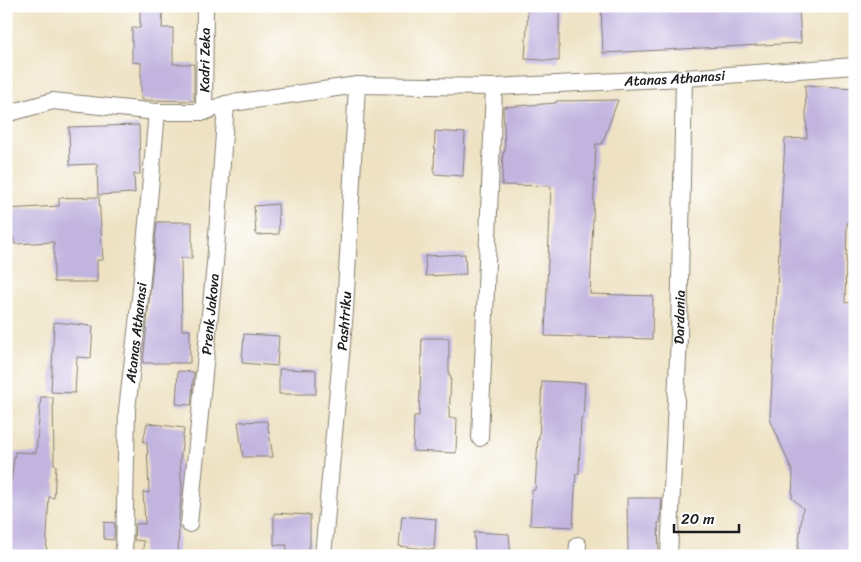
<svg xmlns="http://www.w3.org/2000/svg" width="861" height="562" font-family="Sriracha,sans-serif">
	<style>
		.building { fill: #c1b4df }
		.lines { fill: none; stroke-linecap: round; stroke-linejoin: round }
		.minor-casing { stroke: #857f70; stroke-width: 18 }
		.minor { stroke: #fff; stroke-width: 16 }
		.labels { text-anchor: middle; stroke-width: 4.5; stroke-linejoin: round; paint-order: stroke }
		.street-label { font-size: 14px; fill: #1c1c1c; stroke: #fff }
	</style>
	<rect width="100%" height="100%" fill="#fff"/>
	<filter id="ink" filterUnits="userSpaceOnUse"><feTurbulence type="fractalNoise" baseFrequency=".02" numOctaves="2"/><feDisplacementMap in="SourceGraphic" scale="10" xChannelSelector="R" yChannelSelector="G"/><feConvolveMatrix kernelMatrix="1 2 1 2 8 2 1 2 1" color-interpolation-filters="sRGB"/></filter>
	<filter id="wash" filterUnits="userSpaceOnUse"><feTurbulence type="fractalNoise" baseFrequency=".0096" numOctaves="4" result="noise"/><feDisplacementMap in="SourceGraphic" scale="20" xChannelSelector="R" yChannelSelector="G"/><feGaussianBlur stdDeviation="1.12" result="paint"/><feColorMatrix in="noise" values="0 0 0 0 0 0 0 0 0 0 0 0 0 0 0 0 0 1.4 0 .05"/><feComposite in="paint" operator="in"/></filter>
	<g filter="url(#wash)">
		<rect width="100%" height="100%" fill="#eee2c3"/>
		<g id="blocks">
			<!-- building -->
			<g class="building">
				<polygon points="140,6 163,6 162,28 173,28 173,64 194,64 194,101 141,100 141,63 132,62 132,28 140,28"/>
				<polygon points="528,6 559,6 559,61 525,59"/>
				<polygon points="601,6 799,6 801,43 603,53"/>
				<polygon points="805,85 855,88 855,221 847,223 845,303 855,301 855,552 827,556 797,556 803,508 792,498 793,473 770,419 785,139 807,138"/>
				<polygon points="618,100 602,144 596,144 590,294 653,296 652,339 545,336 551,186 502,185 503,152 505,152 503,107 556,103 556,101"/>
				<polygon points="139,125 140,174 134,174 135,193 98,195 97,164 70,165 69,127"/>
				<polygon points="435,131 465,133 463,176 434,174"/>
				<polygon points="99,197 103,260 97,260 97,282 54,282 54,242 14,244 14,238 6,238 6,209 59,206 59,198"/>
				<polygon points="278,204 279,234 256,235 254,206"/>
				<polygon points="157,222 192,222 192,258 181,258 182,330 190,330 190,363 143,363"/>
				<polygon points="465,254 466,274 426,276 425,256"/>
				<polygon points="54,322 93,326 91,358 77,357 75,393 51,392"/>
				<polygon points="244,334 279,336 277,366 242,363"/>
				<polygon points="422,338 449,338 449,375 451,376 449,418 457,418 456,453 413,451 414,416 419,416"/>
				<polygon points="279,369 316,370 316,394 279,394"/>
				<polygon points="178,371 194,372 191,405 176,404"/>
				<polygon points="542,381 585,383 583,418 581,418 579,474 576,474 573,527 530,525 532,490 535,490 538,438 539,438"/>
				<polygon points="41,397 53,397 54,464 56,465 54,498 49,497 46,556 6,556 6,519 15,452 36,453"/>
				<polygon points="267,421 273,457 243,457 238,422"/>
				<polygon points="147,423 184,428 180,461 182,490 179,517 178,556 142,556 144,541 134,540 135,524 145,524 143,492 149,493 147,443 143,442"/>
				<polygon points="627,498 662,498 660,523 658,523 659,556 628,556"/>
				<polygon points="274,513 310,515 310,546 309,546 308,556 286,556 287,545 274,545"/>
				<polygon points="402,516 436,519 434,550 399,546"/>
				<polygon points="104,522 115,523 114,540 104,539"/>
				<polygon points="474,532 509,534 511,556 475,556"/>
			</g>
		</g>
	</g>
	<g filter="url(#ink)">
		<use href="#blocks" fill-opacity="0" stroke="#857f70" stroke-width="1"/>
		<g class="lines">
			<defs>
				<g id="minor">
					<path id="s1" d="M204 112 205 6"/>
					<path id="s2" d="M6 114 53 101 157 112H204L226 104 357 85 494 87 684 78 855 66"/>
					<polyline points="480,438 494,87"/>
					<path id="s3" d="M189 524 215 264 226 104"/>
					<path id="s4" d="M124 556 127 410 141 289 157 112"/>
					<path id="s5" d="M323 556 345 311 357 85"/>
					<polyline points="577,556 578,545"/>
					<path id="s6" d="M669 556 679 335 684 78"/>
				</g>
			</defs>
			<!-- minor casing -->
			<use href="#minor" class="minor-casing"/>
			<!-- minor -->
			<use href="#minor" class="minor"/>
		</g>
	</g>
	<g class="labels">
		<!-- street labels -->
		<g class="street-label">
			<text dy="5" stroke="none"><textPath href="#s1" startOffset="52">Kadri Zeka</textPath></text>
			<text dy="5" stroke="none"><textPath href="#s2" startOffset="674">Atanas Athanasi</textPath></text>
			<text dy="5" stroke="none"><textPath href="#s3" startOffset="211">Prenk Jakova</textPath></text>
			<text dy="5" stroke="none"><textPath href="#s6" startOffset="239">Dardania</textPath></text>
			<text dy="5" stroke="none"><textPath href="#s5" startOffset="236">Pashtriku</textPath></text>
			<text dy="5" stroke="none"><textPath href="#s4" startOffset="224">Atanas Athanasi</textPath></text>
		</g>
	</g>
	<!-- margin -->
	<rect width="861" height="562" fill="none" stroke="#fff" stroke-width="25"/>
	<!-- scale -->
	<path d="M674 524v8h65v-8" fill="none" stroke="#1c1c1c" stroke-width="2.5"/>
	<text x="681" y="524" font-size="15" fill="#1c1c1c" stroke="#ffffff" stroke-width="4" paint-order="stroke">20 m</text>
</svg>
